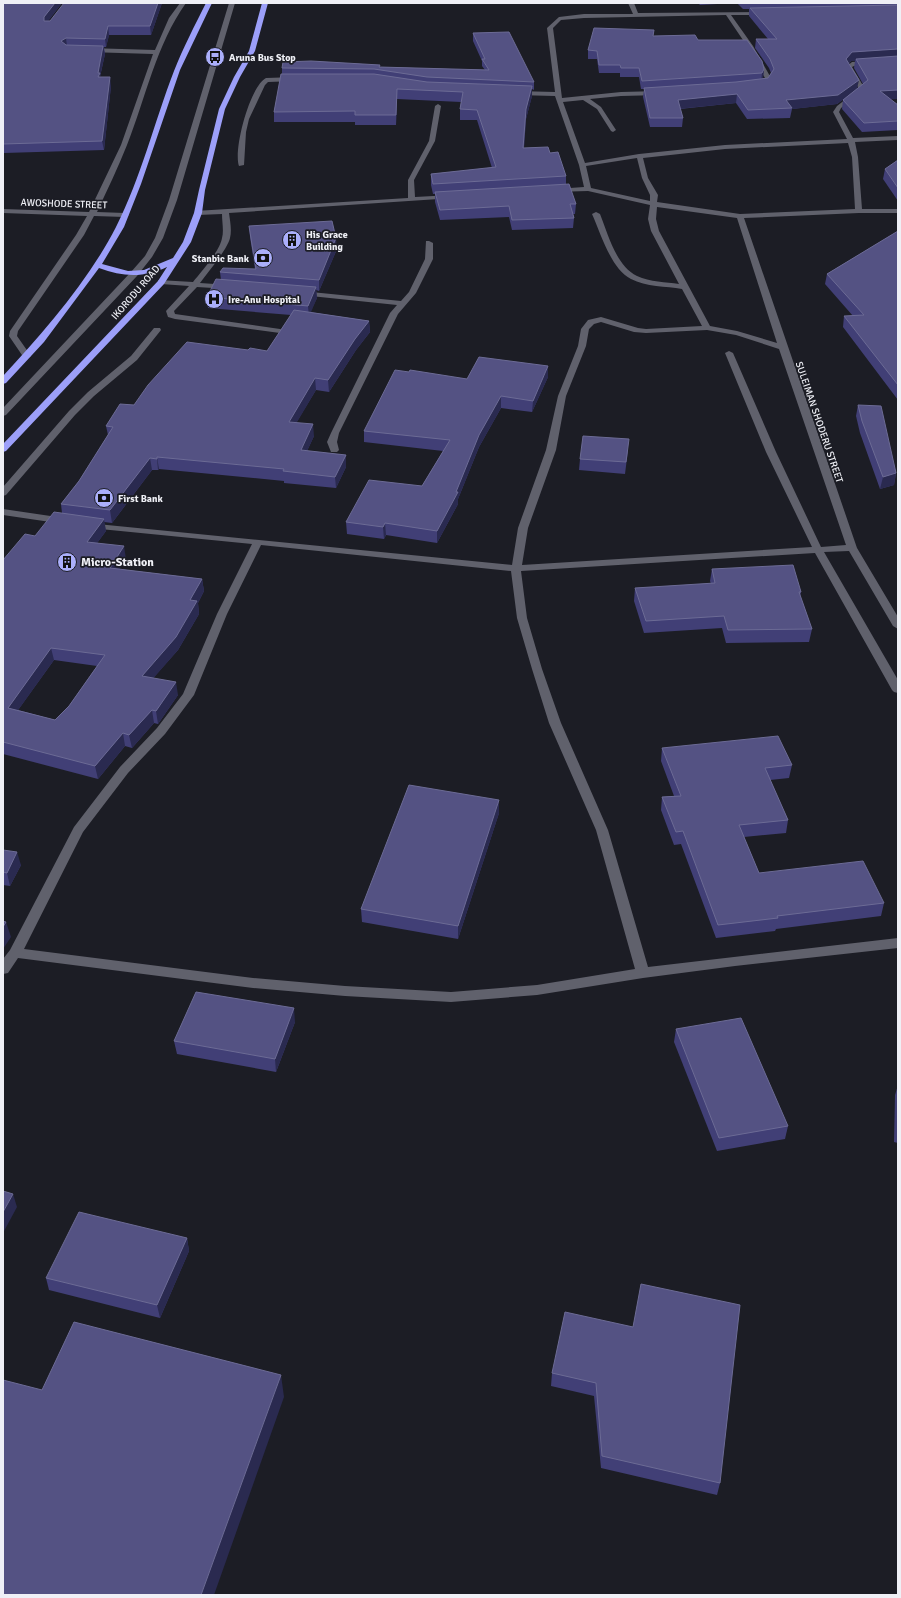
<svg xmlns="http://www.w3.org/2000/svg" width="901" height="1598" font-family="Signika,sans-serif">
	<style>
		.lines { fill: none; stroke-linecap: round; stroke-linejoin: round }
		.minor { fill: #60616c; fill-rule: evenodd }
		.highway { fill: #9c9ff9; fill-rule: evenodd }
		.wall { fill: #413f76; fill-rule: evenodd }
		.shaded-wall { fill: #2a2a50 }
		.building { fill: #545283; stroke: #6c6b95; fill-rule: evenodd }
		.labels { text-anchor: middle; stroke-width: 3.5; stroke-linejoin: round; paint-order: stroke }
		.far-poi-label { font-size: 10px; font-weight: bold; fill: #eff0f6; stroke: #1c1d25; text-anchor: start }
		.far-street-label { font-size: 10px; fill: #eff0f6; stroke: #1c1d25 }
		.poi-label { font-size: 12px; font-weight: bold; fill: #eff0f6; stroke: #1c1d25; text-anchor: start }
	</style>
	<rect width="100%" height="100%" fill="#1c1d25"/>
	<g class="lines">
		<!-- minor -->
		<g class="minor">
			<path d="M180 3H186C156 45 146 97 127 145 118 168 107 190 97 212L125 213 129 215 125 217 94 216 84 235 18 331 17 336 31 356 27 359 24 358 9 336 10 331 76 235 87 216 3 213V209L89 212 121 145 153 54 88 52 85 50 88 48 155 50 169 18Z"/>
			<polygon points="229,3 235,3 177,200 163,238 152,257 137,276 6,415 3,416 3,408 131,272 145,256 155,238 169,200"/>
			<path d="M628 3H634L638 13 767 12V14L765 15H731L753 46 771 78 766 86 754 87V85L762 83 765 78 747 46 726 15 584 18 561 20 553 28 562 98 621 92 660 91 663 93 660 95 621 96 590 99 601 107 616 130 613 132 611 131 597 109 583 100 563 102 585 163 639 154 725 145 847 139 833 112 837 106 859 89 846 67 852 62 898 59V63L854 66 852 67 865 89 841 108 839 112 853 138 898 136V140L855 142 858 157 862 209H898V213H859L744 218 857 548 898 617V629L893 626 849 551 824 552 898 680V693L894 692 892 690 815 553 521 571 527 618 542 669 561 723 608 830 648 967 898 938V948L735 966 643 978 537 995 451 1002 345 996 253 988 18 958 8 973 3 974V959L10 950 74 827 120 767 157 728 183 694 217 614 252 544 90 528 87 527 85 525 87 523 512 565 518 528 546 450 558 396 578 346 581 329 588 320 601 317 638 328 646 329 702 326 682 289C666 286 646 287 631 279 611 269 601 234 592 214L596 212 600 214C608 234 616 266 637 276 650 282 666 282 679 284L651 231 648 219 650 205 588 191 554 192 553 191 556 189 584 187 579 165 555 96 516 95 513 93 516 91 555 92 547 28 559 17 584 14H633ZM848 143 852 157 855 209 740 214 657 202 658 195 648 178 643 158 725 149ZM637 158 642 178 650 195V201L591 188 586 166ZM657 207 737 218 777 343 737 331 710 326 659 231 656 219ZM601 322 634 332 646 333 707 330 736 335 779 349 846 545 821 547 776 452 733 353 729 351 725 353 766 452 812 547 522 565 528 528 556 450 566 396 586 346 589 329 594 324ZM261 545 511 571 517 618 532 669 549 723 596 830 635 969 537 985 451 992 345 986 253 978 24 949 83 832 128 773 165 734 194 695 227 614Z"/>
			<path d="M266 78 296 77 299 79 296 81 268 82 265 85 249 119 246 132 244 165 239 166C233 150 250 86 266 78Z"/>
			<path d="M438 104 441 106 435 141 414 180 415 197 452 195 456 197 454 198 229 213C230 221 232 230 230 238 227 250 208 272 200 283L229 285 233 287 229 289 197 287 174 311 175 314 280 329 284 331 280 333 175 319 168 317 166 311 189 286 161 284H158V280L193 282C201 272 220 251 222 238 224 231 222 222 222 214L198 215H195V211L408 198V180L429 141 435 106Z"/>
			<polygon points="426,241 429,241 433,243 433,259 416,293 398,314 339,433 337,442 339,450 337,452 331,452 327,442 331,433 390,313 397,305 301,295 297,293 301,291 401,301 409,292 425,259"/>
			<polygon points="154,328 160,328 161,330 137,360 94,396 75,415 6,495 3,496 3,487 69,411 88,392 131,356"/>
			<polygon points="3,509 64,518 69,521 64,524 3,515"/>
		</g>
		<!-- highway -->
		<path class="highway" d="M206 3H212L180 70 141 184 124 227 102 264 128 271 144 270 173 258 183 242 194 213 199 190 219 109 234 77 249 51 262 3H268L255 51 240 77 225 109 205 190 202 213 191 242 164 284 6 451 3 452V444L158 281 167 267C144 278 123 277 99 268L44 342 6 383 3 384V376C43 333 89 280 116 227 141 178 154 123 174 71 183 48 195 25 206 3Z"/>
	</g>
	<!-- wall -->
	<g class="wall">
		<polygon points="3,3 62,3 48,21 162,3 151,35 109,35 106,47 104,47 105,54 100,77 111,86 104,150 4,153 3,152"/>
		<polygon points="698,3 735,3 700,5"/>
		<polygon points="737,3 898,3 898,99 890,99 898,105 898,130 862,132 842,109 843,100 863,84 854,68 855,61 851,61 849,63 857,89 837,104 792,109 790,118 747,119 736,103 680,109 683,118 682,127 650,127 643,97 644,89 641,89 639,77 620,77 620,73 599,73 597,59 588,59 588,50 654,30 653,36 698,40 764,69 763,78 768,78 771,73 769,68 755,48 756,39 768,39 749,16 749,9 743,9"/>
		<polygon points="473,33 534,82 534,90 532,89 532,96 526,119 524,148 550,153 566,176 566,184 576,204 575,214 573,214 574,218 573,228 512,230 509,217 440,220 435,202 435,194 433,194 431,185 431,174 492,168 477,120 460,120 460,109 461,102 397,99 396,125 355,125 355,122 274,122 274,112 282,74 282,68 380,67 485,70 482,66 482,61 473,41"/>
		<polygon points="898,160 898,201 883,179 885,169"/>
		<path d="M249 226 337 249 319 291 316 290 317 298 310 312 369 321 370 332 356 350 329 392 316 390 296 423 314 436 307 451 346 455V467L336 488 284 483V481L159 469 158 470H152L112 523 104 522 106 531 97 543 126 559 119 569 202 579 204 591 198 603 199 614 178 650 153 678 178 695 158 724 154 723 132 748 125 746 98 779 3 754V560L35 536 62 513 61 504 79 481 108 435 106 426 134 405 248 350 267 351 291 315 208 308 207 297 221 280 220 272 255 269 250 237ZM54 660 97 666 69 706 55 720 18 710Z"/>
		<polygon points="898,231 898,400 843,327 844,316 853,316 825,284 827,274"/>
		<polygon points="409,372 467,379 548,377 532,412 501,408 479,447 458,499 458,504 437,543 386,535 384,539 347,534 346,522 422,486 443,451 364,442 364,431"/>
		<polygon points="858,405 896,473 894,485 880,489 860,433 856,416"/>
		<polygon points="628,450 625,474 579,470 580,459"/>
		<polygon points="712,569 801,592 800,596 812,629 809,642 726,643 722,628 644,633 634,601 635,588 711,584 710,581"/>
		<polygon points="662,748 792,765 789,778 770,780 788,820 786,833 744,837 759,873 884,903 881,916 776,929 775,931 716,938 681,844 674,845 661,810 662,797 674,796 661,761"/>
		<polygon points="499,813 458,939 362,922 361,909"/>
		<polygon points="3,850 21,865 10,886 3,885"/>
		<polygon points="295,1022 276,1072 177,1054 174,1041"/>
		<polygon points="676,1029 788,1126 785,1139 717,1151 674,1042"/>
		<polygon points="898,1085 898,1143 894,1142 895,1095"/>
		<polygon points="187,1238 189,1251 160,1318 49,1290 46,1278"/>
		<polygon points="633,1327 720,1483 717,1495 601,1468 594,1396 551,1386 552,1373"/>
	</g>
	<!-- shaded-wall -->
	<g class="shaded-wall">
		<polygon points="55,3 62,3 45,25 44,21 44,17"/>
		<polygon points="158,3 162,3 151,35 150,26"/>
		<polygon points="108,26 109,35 106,47 105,39"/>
		<polygon points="66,38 67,46 61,41"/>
		<polygon points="103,46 105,54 100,76 101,81 99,86 98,73"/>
		<polygon points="898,49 898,58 856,59 855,61 851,61 845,68 846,59 852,52"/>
		<polygon points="764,69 763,78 761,82 762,73"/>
		<polygon points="110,77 111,86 104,150 102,141"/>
		<polygon points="859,80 857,89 837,104 792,109 786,100"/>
		<polygon points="532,86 532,96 526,119 523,159 526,109"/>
		<polygon points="397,89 397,99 396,125 396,115"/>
		<polygon points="898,90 898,99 879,100 880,91"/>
		<polygon points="737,94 736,103 677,109 678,100"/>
		<polygon points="336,238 337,249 319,291 319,280"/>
		<polygon points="316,287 317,298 309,317 308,306"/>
		<polygon points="369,321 370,332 356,350 329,392 328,380 355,339"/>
		<polygon points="548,366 548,377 532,412 533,401"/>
		<polygon points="315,378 316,390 290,434 289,422"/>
		<polygon points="501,396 501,408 479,447 458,499 458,504 437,543 437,531 456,492 479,435"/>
		<polygon points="313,424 314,436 302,462 301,450"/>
		<polygon points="346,455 346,467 336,488 335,477"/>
		<polygon points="157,457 159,469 158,470 157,459"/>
		<polygon points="150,458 152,470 112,523 110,510"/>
		<polygon points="896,473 894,485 880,489 883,477"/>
		<polygon points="104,519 106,531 89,554 87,542"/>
		<polygon points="385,523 386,535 384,539 383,527"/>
		<polygon points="124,546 126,559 112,580 110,568"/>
		<polygon points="202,579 204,591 198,603 199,614 178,650 144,689 142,676 190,600"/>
		<polygon points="51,648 54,660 11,720 8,708"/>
		<polygon points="176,682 178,695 158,724 156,711"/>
		<polygon points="152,710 154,723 132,748 129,735"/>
		<polygon points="123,733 125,746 98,779 95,766"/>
		<polygon points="499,800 499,813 458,939 458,926"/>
		<polygon points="17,852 21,865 10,886 7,873"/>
		<polygon points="6,922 11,937 3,949 3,927"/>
		<polygon points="294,1008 295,1022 276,1072 275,1059"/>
		<polygon points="13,1194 17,1207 3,1233 3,1212"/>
		<polygon points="187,1238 189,1251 160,1318 157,1305"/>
		<polygon points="281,1375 284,1397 214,1595 201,1595"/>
	</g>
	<!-- building -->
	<g class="building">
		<polygon points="3,3 55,3 44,17 44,21 50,21 64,3 158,3 150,26 108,26 105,39 66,38 61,41 66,45 103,46 98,73 100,73 98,77 110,77 102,141 3,144"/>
		<polygon points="898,5 898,49 852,52 846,59 859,80 838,95 786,100 792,108 748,110 737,94 678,100 683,118 650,118 644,88 736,82 768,78 774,69 770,59 756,39 777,39 750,8"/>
		<polygon points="594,28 654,30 653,36 695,35 698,40 747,40 762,61 764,69 762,73 642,81 639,68 621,68 620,65 599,65 597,51 588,50"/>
		<polygon points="509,32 534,82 427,77 374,69 282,68 283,62 311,61 380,65 379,67 489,70 482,59 485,59 473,33"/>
		<polygon points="898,56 898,90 880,91 898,105 898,121 864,123 843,100 868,80 856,59"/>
		<polygon points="281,74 374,74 427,82 532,86 526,109 523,148 548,147 550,153 558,152 566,176 433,184 431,174 496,167 477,110 460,109 463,92 397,89 396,115 355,115 355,111 274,112"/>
		<polygon points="898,160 898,188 885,169"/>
		<polygon points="569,184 576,204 570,204 574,218 512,220 509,206 440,210 435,192"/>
		<polygon points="332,221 336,238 319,280 220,272 223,268 256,269 249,226"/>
		<polygon points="898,231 898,385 844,316 864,315 827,274"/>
		<polygon points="216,279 316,287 308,306 207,297"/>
		<polygon points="294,310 369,321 355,339 328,380 315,378 289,422 313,424 301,450 346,455 335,477 283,471 284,469 157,457 157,459 150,458 110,510 61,504 79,481 113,427 106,426 120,404 134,405 148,385 187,342 248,350 250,348 267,351"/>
		<polygon points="479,357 548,366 533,401 501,396 479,435 456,492 458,492 437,531 385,523 383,527 346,522 369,480 422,486 450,440 364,431 395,370 409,372 410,370 467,379"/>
		<polygon points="858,405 881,406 896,473 883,477 862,421"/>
		<polygon points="583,436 629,439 626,462 580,459"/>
		<path d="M54 512 104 519 87 542 124 546 110 568 202 579 190 600 197 601 176 637 142 676 176 682 156 711 152 710 129 735 123 733 95 766 3 742V560L25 534 35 536ZM51 648 105 655 69 706 55 720 8 708Z"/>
		<polygon points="793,565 801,592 799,592 812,629 728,630 724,616 646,621 635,588 715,583 712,569"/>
		<polygon points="778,736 792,765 765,768 788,820 739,825 759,873 863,861 884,903 777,916 778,918 718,925 683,831 676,832 662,797 681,796 662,748"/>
		<polygon points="409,785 499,800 458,926 361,909"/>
		<polygon points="3,850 17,852 7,873 3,872"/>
		<polygon points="3,921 6,922 3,927"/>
		<polygon points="196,992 294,1008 275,1059 174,1041"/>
		<polygon points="741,1018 788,1126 719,1138 676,1029"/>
		<polygon points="3,1191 13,1194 3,1212"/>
		<polygon points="79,1212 187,1238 157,1305 46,1278"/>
		<polygon points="641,1284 740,1305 720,1483 602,1456 596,1383 552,1373 565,1312 633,1327"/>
		<polygon points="74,1322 281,1375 201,1595 3,1595 3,1380 42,1390"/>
	</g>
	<!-- icons -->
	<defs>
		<symbol id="bus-disc" viewBox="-11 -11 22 22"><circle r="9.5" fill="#abaffb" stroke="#1c1d25"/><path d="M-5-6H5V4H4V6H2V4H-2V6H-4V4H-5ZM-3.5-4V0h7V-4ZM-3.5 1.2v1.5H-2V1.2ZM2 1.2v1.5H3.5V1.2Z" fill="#111"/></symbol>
		<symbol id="building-disc" viewBox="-11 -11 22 22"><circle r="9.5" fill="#abaffb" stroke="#1c1d25"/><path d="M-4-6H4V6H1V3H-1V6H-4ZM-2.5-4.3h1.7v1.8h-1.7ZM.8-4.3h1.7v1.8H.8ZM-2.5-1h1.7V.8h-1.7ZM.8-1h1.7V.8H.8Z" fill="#111"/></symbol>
		<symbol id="bank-disc" viewBox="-11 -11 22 22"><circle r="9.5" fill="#abaffb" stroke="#1c1d25"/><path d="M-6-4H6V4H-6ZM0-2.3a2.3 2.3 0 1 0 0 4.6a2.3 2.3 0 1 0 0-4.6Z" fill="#111"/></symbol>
		<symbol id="hospital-disc" viewBox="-11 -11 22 22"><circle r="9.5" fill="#abaffb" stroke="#1c1d25"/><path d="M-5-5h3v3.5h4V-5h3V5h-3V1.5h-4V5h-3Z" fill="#111"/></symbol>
	</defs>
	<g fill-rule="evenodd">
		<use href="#bus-disc" x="204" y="46" width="22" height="22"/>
		<use href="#building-disc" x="281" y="229" width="22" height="22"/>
		<use href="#bank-disc" x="252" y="247" width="22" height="22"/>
		<use href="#hospital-disc" x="203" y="288" width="22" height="22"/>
		<use href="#bank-disc" x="93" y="487" width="22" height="22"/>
		<use href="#building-disc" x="56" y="551" width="22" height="22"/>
	</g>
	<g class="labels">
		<!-- far-poi labels -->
		<g class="far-poi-label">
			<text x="229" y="61">Aruna Bus Stop</text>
			<text x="306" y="238">His Grace<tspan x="306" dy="12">Building</tspan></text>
			<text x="249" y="262" text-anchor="end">Stanbic Bank</text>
			<text x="228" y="303">Ire-Anu Hospital</text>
			<text x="118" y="502">First Bank</text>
		</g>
		<!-- far-street labels -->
		<g class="far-street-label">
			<text transform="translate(64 203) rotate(2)" y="4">AWOSHODE STREET</text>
			<text transform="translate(135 292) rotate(-49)" y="4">IKORODU ROAD</text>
			<text transform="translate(820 422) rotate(71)" y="4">SULEIMAN SHODERU STREET</text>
		</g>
		<!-- poi labels -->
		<g class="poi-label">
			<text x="81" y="566">Micro-Station</text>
		</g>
	</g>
	<!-- border -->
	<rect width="901" height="1598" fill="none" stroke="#eff0f6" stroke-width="8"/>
</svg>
